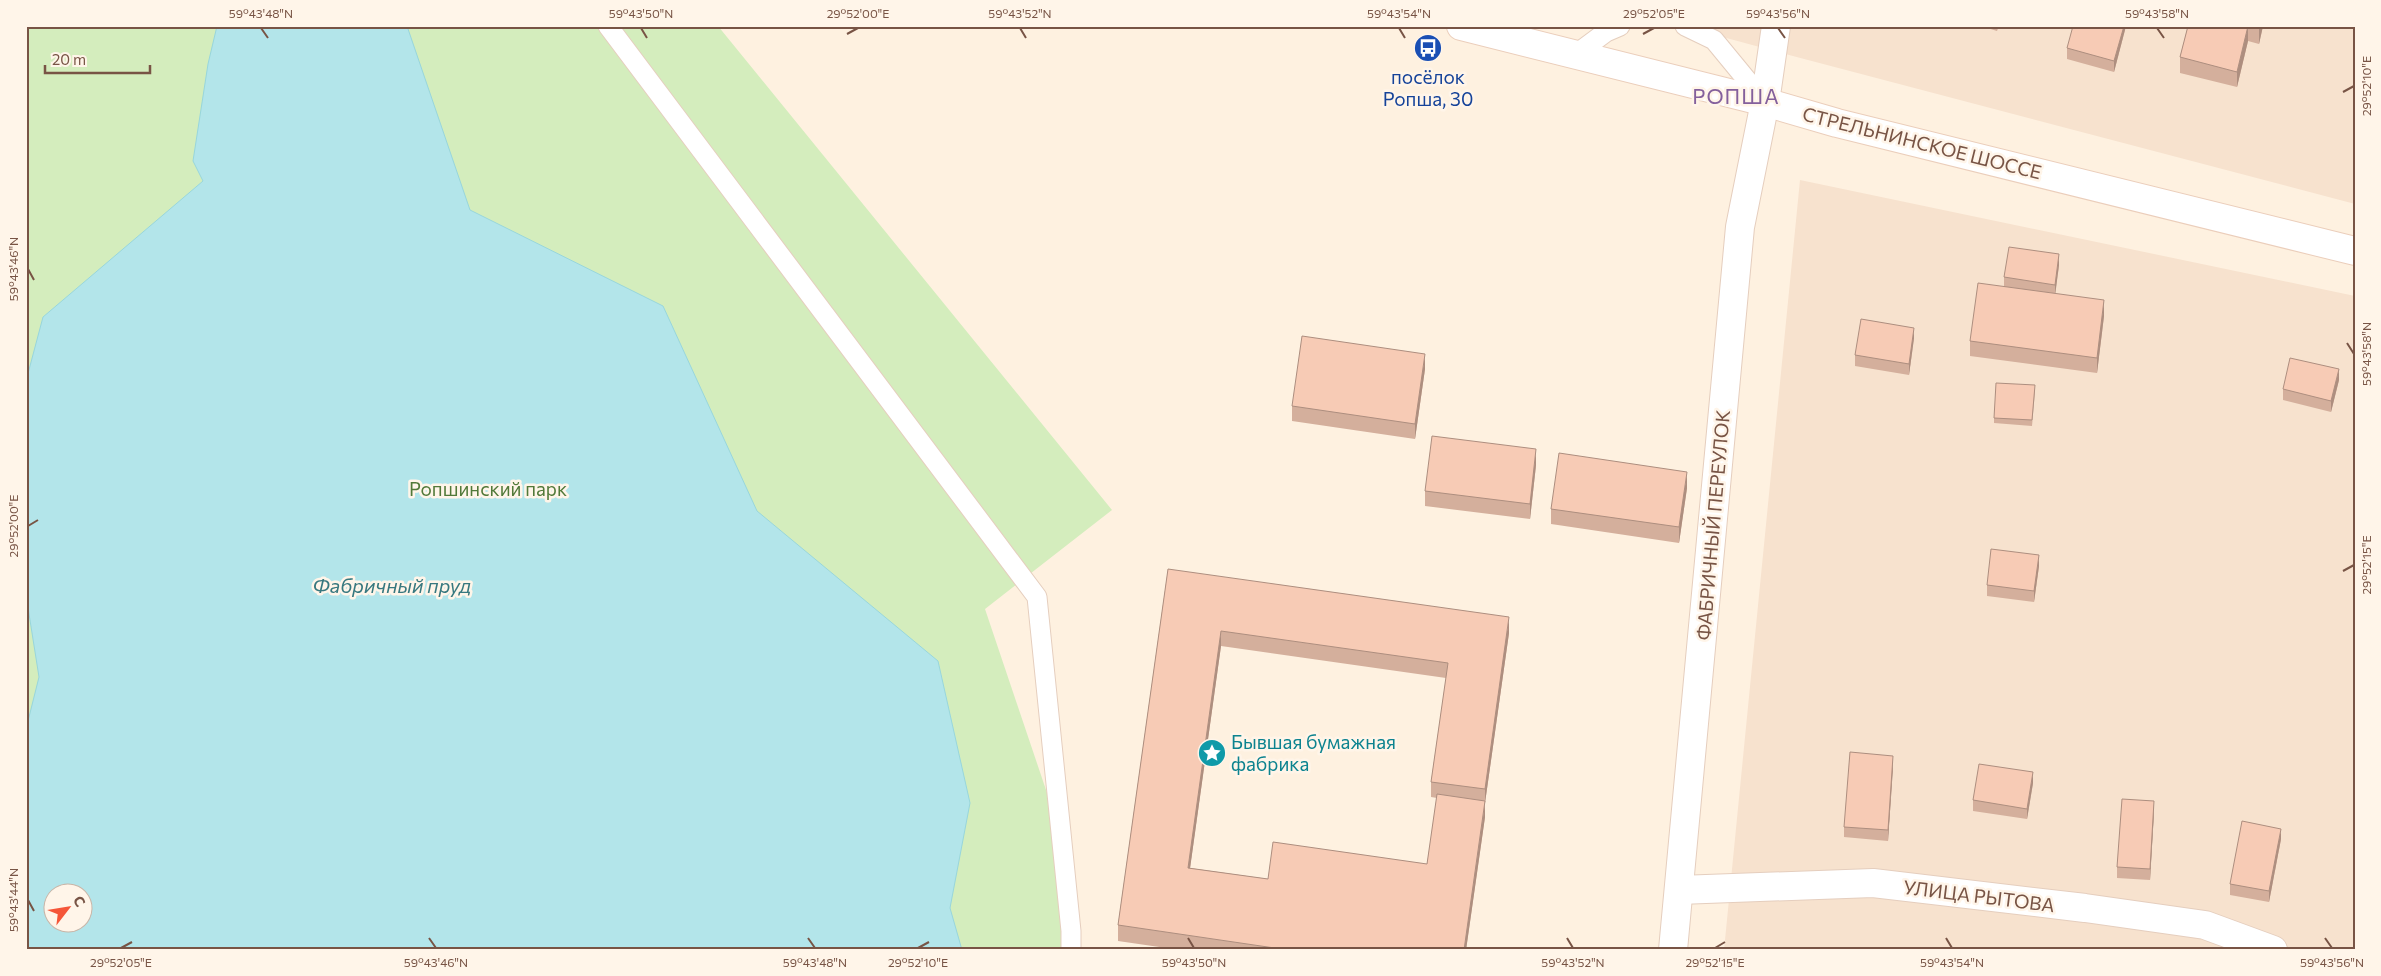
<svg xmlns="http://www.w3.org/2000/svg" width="2381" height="976" font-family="Commissioner,sans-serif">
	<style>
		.residential { fill: #f7e2ce }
		.green { fill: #d4edbd; fill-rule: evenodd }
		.water { fill: #b3e5ea; stroke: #98d6dc; fill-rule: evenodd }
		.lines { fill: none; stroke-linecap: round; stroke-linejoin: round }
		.service-casing { stroke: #e5cebe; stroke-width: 21 }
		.minor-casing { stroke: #e5cebe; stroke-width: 30 }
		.secondary-casing { stroke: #ebcebb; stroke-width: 30 }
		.service { stroke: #fff; stroke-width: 19 }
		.minor { stroke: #fff; stroke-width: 28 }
		.secondary { stroke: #fff; stroke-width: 28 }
		.wall { fill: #d4af9c; fill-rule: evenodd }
		.shaded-wall { fill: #ad8e7f }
		.building { fill: #f7cbb5; stroke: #ad8e7f }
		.ticks { fill: none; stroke: #785445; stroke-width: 2 }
		.labels { text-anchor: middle; stroke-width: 5; stroke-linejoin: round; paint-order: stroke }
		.transit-label { font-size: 19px; fill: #164399; stroke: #fff5e9 }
		.street-label { font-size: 19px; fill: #785445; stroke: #fff5e9 }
		.park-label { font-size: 19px; fill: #517939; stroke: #fff5e9 }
		.culture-label { font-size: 19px; fill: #0d838f; stroke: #fff5e9; text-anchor: start }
		.water-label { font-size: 20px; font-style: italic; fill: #37787f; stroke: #fff5e9 }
		.quarter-label { font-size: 21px; letter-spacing: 1px; fill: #84609c; stroke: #fff5e9 }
		.neatline { fill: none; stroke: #785445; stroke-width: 2 }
		.ticks-label { font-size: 12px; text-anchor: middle; fill: #785445 }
	</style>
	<rect width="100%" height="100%" fill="#fef1e0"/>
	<!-- residential -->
	<g class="residential">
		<polygon points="1682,26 2355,26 2355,204 1808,60"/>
		<polygon points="1800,180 2355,296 2355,950 1724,950"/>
	</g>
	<!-- green -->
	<path class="green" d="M26 26H718L1112 510 985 609 1074 873 1063 950H26ZM52 894H82V924H52Z"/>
	<!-- water -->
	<path class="water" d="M217 26H407L470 210 663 306 757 511 938 661 970 803 950 908 962 950H26V729L39 677 26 595V381L43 317 203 181 193 161 208 64ZM52 894H82V924H52Z"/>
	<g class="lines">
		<defs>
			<g id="service">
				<polyline points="608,26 1037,597 1071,931 1071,950"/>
				<polyline points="1685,26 1714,40 1765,102"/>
				<polyline points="1575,55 1606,32 1620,26"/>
			</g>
			<g id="minor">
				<polyline points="1679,890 1873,883 2085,908 2205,925 2273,950"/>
				<polyline points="1673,950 1740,227 1765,102 1776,26"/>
			</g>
			<polyline id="secondary" points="1461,26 1765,102 1837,123 2355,251"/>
		</defs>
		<!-- service casing -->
		<use href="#service" class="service-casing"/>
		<!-- minor casing -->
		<use href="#minor" class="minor-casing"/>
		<!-- secondary casing -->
		<use href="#secondary" class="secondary-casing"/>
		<!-- service -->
		<use href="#service" class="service"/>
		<!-- minor -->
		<use href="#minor" class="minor"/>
		<!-- secondary -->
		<use href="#secondary" class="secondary"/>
	</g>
	<!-- wall -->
	<g class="wall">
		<polygon points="1981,26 1999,26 1997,31"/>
		<polygon points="2126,26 2114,72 2067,59 2067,48"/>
		<polygon points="2188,26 2263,26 2259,44 2248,41 2237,87 2180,73 2180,57"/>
		<polygon points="2059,265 2055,294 2104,316 2097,373 1970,356 1970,341 2004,287 2004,277"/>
		<polygon points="1914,338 1909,375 1855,366 1855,355"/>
		<polygon points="1425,369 1415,439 1292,421 1292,406"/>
		<polygon points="2339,380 2331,412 2283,400 2283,389"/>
		<polygon points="2035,391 2032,426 1994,423 1994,418"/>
		<polygon points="1536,465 1530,519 1425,506 1425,491"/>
		<polygon points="1687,488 1679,543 1551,524 1551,509"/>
		<polygon points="2039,566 2034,602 1987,596 1987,585"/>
		<path d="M1168 569 1509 633 1485 803V817L1466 950H1180L1118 941V925ZM1221 646 1446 678 1431 782V797L1437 798 1427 864 1268 879 1190 868Z"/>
		<polygon points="1893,767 1888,841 1844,837 1844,827"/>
		<polygon points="2033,783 2027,819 1973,811 1973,800"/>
		<polygon points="2154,812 2150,880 2117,878 2117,867"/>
		<polygon points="2281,839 2269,902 2230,895 2230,884"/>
	</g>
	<!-- shaded-wall -->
	<g class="shaded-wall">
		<polygon points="2124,26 2126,26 2114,72 2114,61"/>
		<polygon points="2248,26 2248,41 2237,87 2237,72"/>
		<polygon points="2259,26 2263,26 2259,44"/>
		<polygon points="2059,254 2059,265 2055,296 2055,285"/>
		<polygon points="2104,300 2104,316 2097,373 2097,358"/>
		<polygon points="1914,328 1914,338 1909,375 1909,364"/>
		<polygon points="1425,354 1425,369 1415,439 1415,424"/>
		<polygon points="2339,369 2339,380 2331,412 2331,401"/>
		<polygon points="1536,449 1536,465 1530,519 1530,504"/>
		<polygon points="1687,472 1687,488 1679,543 1679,527"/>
		<polygon points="2039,555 2039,566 2034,602 2034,591"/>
		<polygon points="1509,617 1509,633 1485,803 1485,817 1466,950 1464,950 1485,804 1485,789"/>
		<polygon points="1221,631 1221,646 1188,883 1188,868"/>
		<polygon points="1893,756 1893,767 1888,841 1888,830"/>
		<polygon points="2033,772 2033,783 2027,819 2027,809"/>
		<polygon points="2154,801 2154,812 2150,880 2150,869"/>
		<polygon points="2281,829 2281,839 2269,902 2269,891"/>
	</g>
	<!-- building -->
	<g class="building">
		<polygon points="2073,26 2124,26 2114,61 2067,48"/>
		<polygon points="2188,26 2248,26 2237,72 2180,57"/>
		<polygon points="2250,26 2259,26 2259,28"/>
		<polygon points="2009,247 2059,254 2055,285 2004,277"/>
		<polygon points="1978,283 2104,300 2097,358 1970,341"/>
		<polygon points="1861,319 1914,328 1909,364 1855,355"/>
		<polygon points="1302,336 1425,354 1415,424 1292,406"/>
		<polygon points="2290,358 2339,369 2331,401 2283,389"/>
		<polygon points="1996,383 2035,385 2032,420 1994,418"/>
		<polygon points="1432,436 1536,449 1530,504 1425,491"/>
		<polygon points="1559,453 1687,472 1679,527 1551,509"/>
		<polygon points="1991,549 2039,555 2034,591 1987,585"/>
		<polygon points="1168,569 1509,617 1485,789 1431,782 1448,663 1221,631 1188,868 1268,879 1273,842 1427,864 1437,794 1485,801 1464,950 1288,950 1118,925"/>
		<polygon points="1850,752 1893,756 1888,830 1844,827"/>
		<polygon points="1979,764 2033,772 2027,809 1973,800"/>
		<polygon points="2122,799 2154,801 2150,869 2117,867"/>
		<polygon points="2242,821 2281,829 2269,891 2230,884"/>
	</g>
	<!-- ticks -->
	<path class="ticks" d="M261 28 268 38M641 28 647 38M1020 28 1026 38M1399 28 1405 38M1778 28 1785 38M2157 28 2164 38M847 34 858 28M1643 34 1654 28M2343 92 2354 86M28 269 34 280M2347 343 2354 354M28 526 38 520M2343 571 2354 565M28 900 34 911M429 938 436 948M808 938 815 948M1188 938 1194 948M1567 938 1573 948M1946 938 1952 948M2325 938 2332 948M121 948 132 942M918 948 929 942M1715 948 1725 942"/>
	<!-- icons -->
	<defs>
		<symbol id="bus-disc" viewBox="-11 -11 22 22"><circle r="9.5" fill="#1a4fb4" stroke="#fff5e9"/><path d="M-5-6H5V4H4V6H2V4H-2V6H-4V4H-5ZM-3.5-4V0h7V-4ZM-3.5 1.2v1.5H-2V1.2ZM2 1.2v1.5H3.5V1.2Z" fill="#fff"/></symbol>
		<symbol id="sight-disc" viewBox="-11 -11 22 22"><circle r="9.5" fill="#0f9aa8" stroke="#fff5e9"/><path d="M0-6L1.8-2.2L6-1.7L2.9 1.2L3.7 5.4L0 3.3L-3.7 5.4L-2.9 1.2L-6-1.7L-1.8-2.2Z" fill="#fff"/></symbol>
	</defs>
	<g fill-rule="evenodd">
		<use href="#bus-disc" x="1412" y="32" width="32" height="32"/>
		<use href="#sight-disc" x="1196" y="737" width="32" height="32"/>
	</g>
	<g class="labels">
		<!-- transit labels -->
		<g class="transit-label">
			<text x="1428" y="84">посёлок<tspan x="1428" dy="22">Ропша, 30</tspan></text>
		</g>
		<!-- street labels -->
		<g class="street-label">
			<text transform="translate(1922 143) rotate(14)" y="7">СТРЕЛЬНИНСКОЕ ШОССЕ</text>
			<text transform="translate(1713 525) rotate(-85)" y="7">ФАБРИЧНЫЙ ПЕРЕУЛОК</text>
			<text transform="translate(1979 896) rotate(7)" y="7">УЛИЦА РЫТОВА</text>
		</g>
		<!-- park labels -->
		<g class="park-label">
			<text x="488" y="496">Ропшинский парк</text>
		</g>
		<!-- culture labels -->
		<g class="culture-label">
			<text x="1231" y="749">Бывшая бумажная<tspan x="1231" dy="22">фабрика</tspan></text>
		</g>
		<!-- water labels -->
		<g class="water-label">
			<text x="392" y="593">Фабричный пруд</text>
		</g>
		<!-- quarter labels -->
		<g class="quarter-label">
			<text x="1736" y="104">РОПША</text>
		</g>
	</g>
	<!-- border -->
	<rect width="2381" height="976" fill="none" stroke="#fff5e9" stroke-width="55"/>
	<!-- north arrow -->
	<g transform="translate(68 908) rotate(59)"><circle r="24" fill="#fff5e9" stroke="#c9b5a7"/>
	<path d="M0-4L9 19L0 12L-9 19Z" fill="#f55639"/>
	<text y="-8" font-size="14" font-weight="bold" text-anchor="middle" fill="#785445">С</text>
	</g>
	<!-- scale -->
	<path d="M45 65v8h105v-8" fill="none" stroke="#785445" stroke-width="2.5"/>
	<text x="52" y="65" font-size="15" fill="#785445" stroke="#fff5e9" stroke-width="4" paint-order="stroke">20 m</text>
	<rect x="28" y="28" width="2326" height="920" class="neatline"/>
	<g class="ticks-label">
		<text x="261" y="18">59°43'48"N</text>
		<text x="641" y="18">59°43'50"N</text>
		<text x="858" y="18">29°52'00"E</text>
		<text x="1020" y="18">59°43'52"N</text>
		<text x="1399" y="18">59°43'54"N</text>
		<text x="1654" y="18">29°52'05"E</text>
		<text x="1778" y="18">59°43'56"N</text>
		<text x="2157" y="18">59°43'58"N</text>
		<text transform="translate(2367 86) rotate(-90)" y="4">29°52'10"E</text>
		<text transform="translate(14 269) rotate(-90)" y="4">59°43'46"N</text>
		<text transform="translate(2367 354) rotate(-90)" y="4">59°43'58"N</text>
		<text transform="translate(14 526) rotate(-90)" y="4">29°52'00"E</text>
		<text transform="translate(2367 565) rotate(-90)" y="4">29°52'15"E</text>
		<text transform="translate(14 900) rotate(-90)" y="4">59°43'44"N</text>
		<text x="121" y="967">29°52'05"E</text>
		<text x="436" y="967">59°43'46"N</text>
		<text x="815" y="967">59°43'48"N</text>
		<text x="918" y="967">29°52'10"E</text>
		<text x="1194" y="967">59°43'50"N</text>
		<text x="1573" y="967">59°43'52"N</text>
		<text x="1715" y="967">29°52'15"E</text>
		<text x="1952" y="967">59°43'54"N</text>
		<text x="2332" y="967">59°43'56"N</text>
	</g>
</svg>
